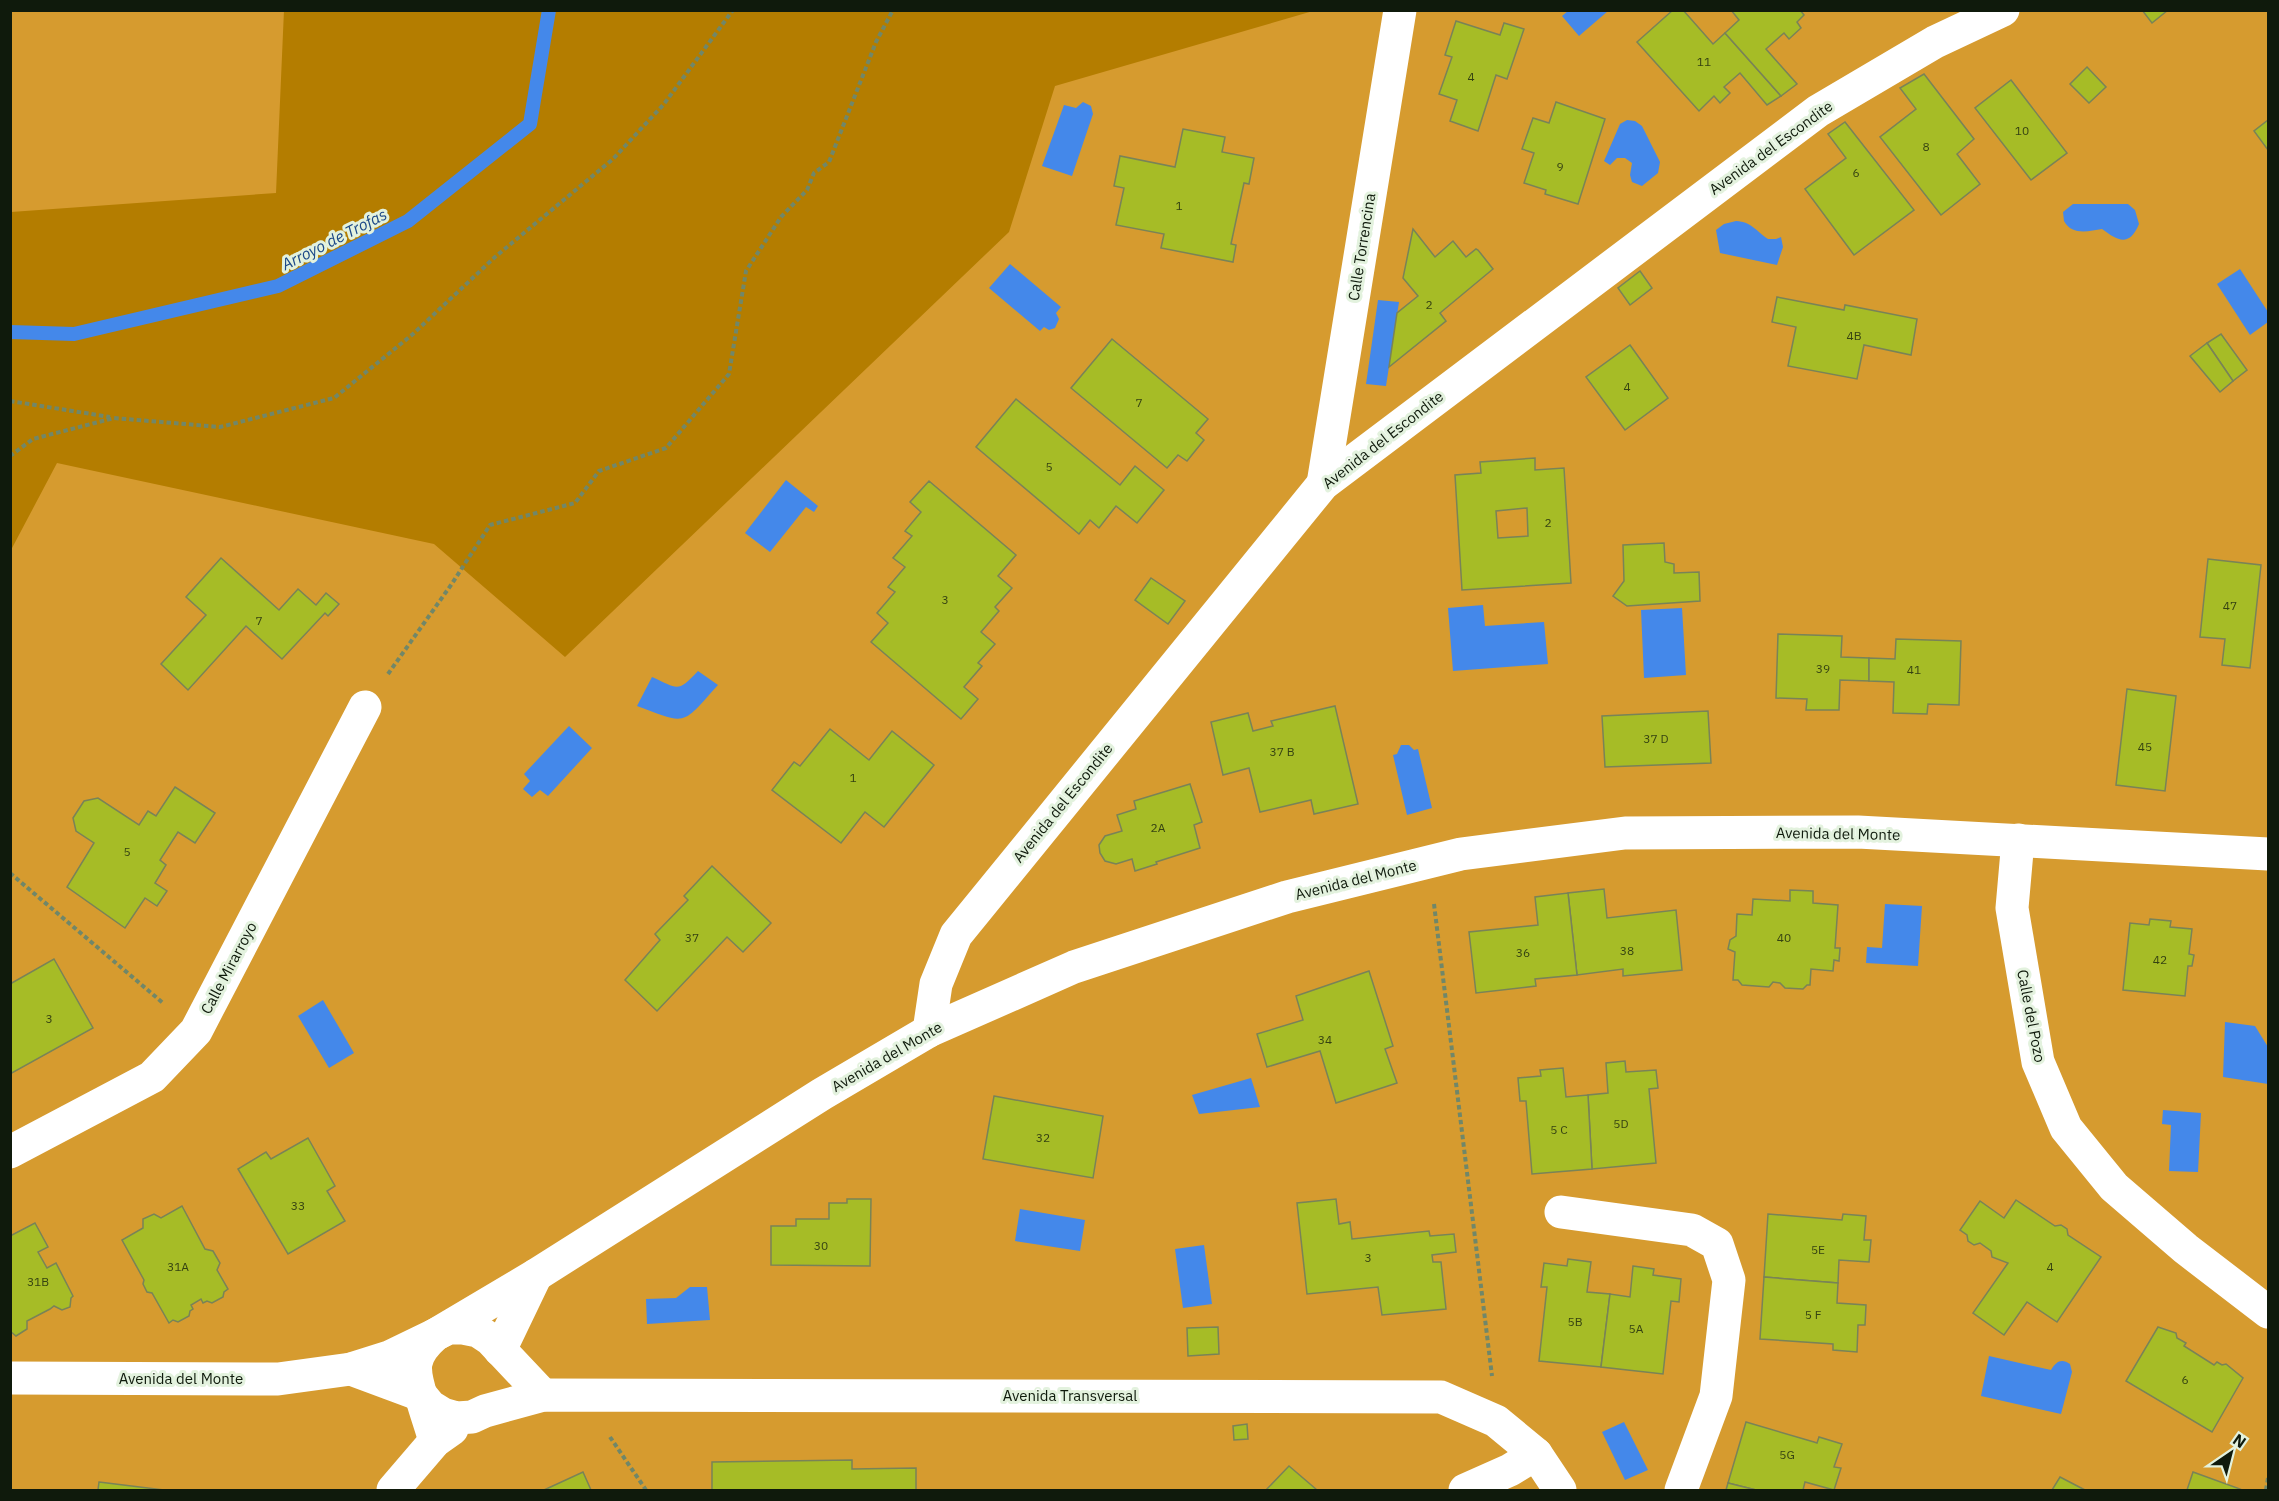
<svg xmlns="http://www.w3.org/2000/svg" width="2279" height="1501" font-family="'IBM Plex Sans',sans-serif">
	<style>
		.green { fill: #d69b2f }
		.forest { fill: #b47d00 }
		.water { fill: #4488ea }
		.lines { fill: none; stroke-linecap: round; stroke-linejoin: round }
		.stream { stroke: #4488ea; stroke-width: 14 }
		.building { fill: #a6bc26; stroke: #798357; stroke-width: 1.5; fill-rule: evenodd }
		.path { stroke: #708769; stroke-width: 4; stroke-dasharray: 4.5 3; stroke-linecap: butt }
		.street { stroke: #fff; stroke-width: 33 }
		.labels { text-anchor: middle; stroke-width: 6; stroke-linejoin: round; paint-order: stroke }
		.number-label { font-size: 12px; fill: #354212 }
		.street-label { font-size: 15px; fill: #0f1a0c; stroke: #e3f2de }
		.water-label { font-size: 16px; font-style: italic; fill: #1c4887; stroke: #e3f2de }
	</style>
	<rect width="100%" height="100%" fill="#b8d7ae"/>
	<!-- green -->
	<polygon class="green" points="10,11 2268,11 2268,1490 11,1490"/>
	<!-- forest -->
	<polygon class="forest" points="284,10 1313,10 1313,11 1055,86 1009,232 565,657 434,544 57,463 11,550 11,212 276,193"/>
	<!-- water -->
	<g class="water">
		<polygon points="1568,11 1568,10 1608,11 1579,36 1562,16"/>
		<polygon points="1083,102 1091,106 1093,114 1072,176 1042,166 1064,105 1076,108"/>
		<polygon points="1627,120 1635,121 1642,126 1660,162 1658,173 1642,186 1632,182 1630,175 1632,163 1625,158 1617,158 1610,165 1604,161 1620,124"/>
		<path d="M2073 204H2128L2135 210 2139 224C2129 248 2117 240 2102 229 2089 231 2072 236 2064 221L2063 212Z"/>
		<path d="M1736 221C1752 222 1756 231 1768 239H1776L1781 237 1783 247 1777 265 1720 253 1716 230 1724 224Z"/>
		<polygon points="1010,264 1061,307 1056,313 1059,319 1055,328 1049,330 1044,327 1040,331 989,288"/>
		<polygon points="2240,269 2268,312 2268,322 2250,335 2217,284"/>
		<polygon points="1378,300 1399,302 1386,386 1366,384"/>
		<polygon points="786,480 818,506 814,512 806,507 770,552 745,533"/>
		<polygon points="1483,605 1485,626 1544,622 1548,664 1453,671 1448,608"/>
		<polygon points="1682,608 1686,675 1644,678 1641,610"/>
		<path d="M698 671 718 685C681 726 688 725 637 706L652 677C679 689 677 693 698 671Z"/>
		<polygon points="569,726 592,748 548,796 540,790 532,797 523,789 530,781 524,774"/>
		<polygon points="1401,745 1409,745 1414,750 1418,749 1432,808 1407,815 1393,755 1397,754"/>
		<polygon points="1885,904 1922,906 1918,966 1866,963 1867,947 1882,948"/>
		<polygon points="323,1000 354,1053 329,1068 298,1016"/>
		<polygon points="2225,1022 2255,1026 2268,1047 2268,1084 2223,1077"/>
		<polygon points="1251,1078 1260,1107 1199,1114 1192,1095"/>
		<polygon points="2163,1110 2201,1113 2198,1172 2169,1171 2171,1125 2162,1124"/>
		<polygon points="1020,1209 1085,1220 1080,1251 1015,1241"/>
		<polygon points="1204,1245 1212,1304 1183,1308 1175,1249"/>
		<polygon points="690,1287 707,1287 710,1320 647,1324 646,1299 676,1298"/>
		<path d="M1989 1356 2051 1370C2056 1361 2062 1358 2070 1364L2072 1372 2061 1414 1981 1396Z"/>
		<polygon points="1624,1422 1648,1470 1625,1480 1602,1432"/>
	</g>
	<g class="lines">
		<!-- stream -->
		<polyline class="stream" points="10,332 74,334 278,286 408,221 530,124 549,10"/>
	</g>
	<!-- building -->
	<g class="building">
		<polygon points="1673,10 1683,10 1713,44 1725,33 1781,96 1767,105 1740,73 1724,87 1730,93 1720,103 1714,96 1699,111 1637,42"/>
		<polygon points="1731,10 1800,10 1804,15 1797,22 1801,28 1789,39 1784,33 1766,49 1797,84 1781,96 1725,33 1739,20"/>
		<polygon points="2142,10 2168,10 2152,23"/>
		<polygon points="1456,21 1500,35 1504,23 1524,29 1507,79 1496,75 1478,131 1450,121 1457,100 1439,94 1452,57 1445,55"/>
		<polygon points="2087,67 2106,87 2089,103 2070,84"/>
		<polygon points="1924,74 1974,139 1957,154 1980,184 1941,215 1880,137 1916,109 1900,88"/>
		<polygon points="2011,80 2067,153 2031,180 1975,108"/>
		<polygon points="1556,102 1605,119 1578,204 1545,194 1546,190 1524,183 1534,153 1522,149 1533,118 1549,123"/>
		<polygon points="2268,120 2268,150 2254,131"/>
		<polygon points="1845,122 1914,210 1854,255 1805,189 1846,158 1828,134"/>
		<polygon points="1183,129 1225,137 1222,152 1254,158 1249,184 1244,183 1231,244 1236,245 1233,262 1161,248 1164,234 1116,225 1124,188 1114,186 1120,156 1175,167"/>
		<polygon points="1413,229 1435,257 1453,241 1466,257 1476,249 1478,250 1493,269 1440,313 1446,321 1389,367 1397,313 1418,296 1403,278"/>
		<polygon points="1640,271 1652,288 1630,305 1618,288"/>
		<polygon points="1777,297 1844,310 1845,305 1917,319 1911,355 1864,345 1857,379 1788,366 1796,327 1772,322"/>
		<polygon points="2221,334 2247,370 2233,381 2207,343"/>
		<polygon points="1112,339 1208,419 1196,433 1204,440 1187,461 1178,455 1167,468 1071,388"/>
		<polygon points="2207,343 2233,381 2220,392 2190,356"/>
		<polygon points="1630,345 1668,398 1625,430 1586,377"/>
		<polygon points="1016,399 1120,485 1135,466 1164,490 1137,523 1116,506 1099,528 1090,520 1079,534 976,447"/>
		<path d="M1535 458V470L1564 468 1571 583 1462 590 1455 475 1481 473 1480 462ZM1527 508 1528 536 1498 538 1496 511Z"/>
		<polygon points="929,481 1016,555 998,576 1012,588 995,607 999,611 981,632 995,644 978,663 982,666 964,687 978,699 961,719 871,642 888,623 877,613 895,592 888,587 905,567 893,558 912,536 905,531 921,512 910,502"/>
		<polygon points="1664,543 1665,562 1674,564 1674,573 1699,572 1700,601 1627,606 1613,596 1624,581 1623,545"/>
		<polygon points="221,558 279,610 298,589 316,605 326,593 339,604 328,616 325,613 282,659 246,626 188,690 161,664 206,615 186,597"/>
		<polygon points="2208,559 2261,565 2250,668 2222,665 2225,639 2200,637"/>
		<polygon points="1151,578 1185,601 1168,624 1135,600"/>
		<polygon points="1778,634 1842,636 1841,657 1869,658 1869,681 1840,680 1839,710 1806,710 1807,699 1776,698"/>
		<polygon points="1896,639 1961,641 1959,705 1928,704 1927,714 1893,713 1894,682 1869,681 1869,658 1895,659"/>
		<polygon points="2127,689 2176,696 2165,791 2116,785"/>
		<polygon points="1335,706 1358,804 1314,814 1311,800 1260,812 1249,768 1223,775 1211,722 1248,713 1253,731 1273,726 1271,721"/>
		<polygon points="1708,711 1711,763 1605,767 1602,716"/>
		<polygon points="830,729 869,760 892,731 934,765 884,827 865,812 841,843 772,790 794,762 800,766"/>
		<polygon points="1190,784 1202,822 1194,825 1200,848 1156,862 1157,864 1135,871 1132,859 1116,864 1105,861 1100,853 1099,845 1105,836 1122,831 1117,815 1136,809 1134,801"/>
		<polygon points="175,787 215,813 195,843 178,832 160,860 166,865 155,883 167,891 157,906 145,898 125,928 67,887 94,843 76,831 73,818 84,801 98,798 139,825 148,811 156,816"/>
		<polygon points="712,866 771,923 743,952 727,937 657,1011 625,980 660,940 655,934 688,900 684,896"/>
		<polygon points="1604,889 1607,918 1676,910 1682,970 1623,976 1623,969 1577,975 1568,893"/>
		<polygon points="1790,890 1813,891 1813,903 1838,905 1835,948 1840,948 1839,961 1834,960 1833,971 1811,969 1810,985 1807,985 1803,989 1785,988 1780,983 1773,982 1769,987 1742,985 1738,980 1733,980 1735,952 1728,949 1730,940 1736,936 1737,914 1752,915 1753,899 1790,901"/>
		<polygon points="1568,893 1577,975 1535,979 1536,986 1476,993 1469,932 1538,925 1535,897"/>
		<polygon points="2150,919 2171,921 2170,927 2192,929 2189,954 2194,955 2192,966 2188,966 2185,996 2123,990 2130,923 2149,925"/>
		<polygon points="54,959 93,1028 10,1074 10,984"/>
		<polygon points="1369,971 1393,1046 1385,1049 1397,1083 1336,1103 1320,1051 1267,1067 1257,1034 1303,1020 1296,996"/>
		<polygon points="1625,1061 1626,1072 1656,1070 1658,1088 1649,1089 1656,1163 1592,1169 1588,1095 1608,1093 1606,1063"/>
		<polygon points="1563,1068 1566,1097 1588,1095 1592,1169 1532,1174 1526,1101 1520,1101 1518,1078 1541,1076 1540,1070"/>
		<polygon points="994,1096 1103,1116 1093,1178 983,1159"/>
		<polygon points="308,1138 335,1186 327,1191 345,1221 288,1254 238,1169 266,1152 271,1159"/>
		<polygon points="847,1199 871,1199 870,1266 771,1265 771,1226 796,1226 796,1219 829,1219 829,1203 847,1203"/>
		<polygon points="1336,1199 1339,1224 1350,1222 1352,1239 1429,1231 1430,1236 1454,1234 1456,1252 1432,1255 1433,1262 1441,1262 1446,1309 1382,1315 1378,1287 1307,1294 1297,1203"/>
		<polygon points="2016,1200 2055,1226 2061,1225 2067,1229 2068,1235 2101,1257 2057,1322 2027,1302 2004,1335 1973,1313 2008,1263 1992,1257 1991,1251 1980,1243 1974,1245 1968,1241 1967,1235 1960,1230 1980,1201 2004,1218"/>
		<polygon points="182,1206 205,1249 213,1251 220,1263 217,1270 228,1289 224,1292 223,1297 212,1303 207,1301 203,1303 201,1299 191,1305 193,1309 190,1311 189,1316 178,1322 173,1320 169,1323 152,1293 147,1292 143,1284 144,1280 122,1240 143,1228 143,1219 154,1214 161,1218"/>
		<polygon points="1768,1214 1842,1220 1843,1214 1866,1216 1864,1240 1871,1240 1869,1262 1839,1260 1838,1283 1764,1277"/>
		<polygon points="35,1223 48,1247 38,1252 47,1268 56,1263 73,1296 71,1298 70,1307 62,1310 54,1306 50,1309 27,1321 27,1329 16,1336 10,1331 10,1236"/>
		<polygon points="1568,1259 1591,1262 1587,1292 1610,1294 1601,1367 1539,1361 1547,1287 1541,1287 1544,1263 1567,1266"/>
		<polygon points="1633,1266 1654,1269 1653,1275 1681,1279 1679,1302 1671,1301 1663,1374 1601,1367 1610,1294 1630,1297"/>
		<polygon points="1764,1277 1838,1283 1837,1303 1866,1305 1865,1325 1858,1325 1857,1352 1833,1350 1833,1344 1760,1339"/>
		<polygon points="1218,1327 1219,1354 1188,1356 1187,1328"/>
		<polygon points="2158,1327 2176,1333 2177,1338 2186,1343 2184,1346 2214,1365 2217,1362 2222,1365 2226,1364 2243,1378 2212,1432 2126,1381"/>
		<polygon points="1746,1422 1814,1442 1817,1443 1819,1437 1842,1444 1834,1467 1841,1468 1834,1490 1805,1482 1803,1490 1756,1490 1728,1483"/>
		<polygon points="1247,1424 1248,1439 1234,1440 1233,1426"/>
		<polygon points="852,1460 852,1469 916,1468 916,1490 712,1490 712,1462"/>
		<polygon points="1289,1466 1317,1490 1266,1490"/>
		<polygon points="583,1472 591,1490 544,1490"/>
		<polygon points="2193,1472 2240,1489 2239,1490 2187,1490"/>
		<polygon points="2060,1477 2085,1490 2052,1490"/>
		<polygon points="99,1482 164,1490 98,1490"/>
		<polygon points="1728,1483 1756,1490 1726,1490"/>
	</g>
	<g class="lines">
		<!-- path -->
		<g class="path">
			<polyline points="10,401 110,417"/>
			<polyline points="10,456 33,439 114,418 220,427 334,398 413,334 495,257 613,159 664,104 733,10"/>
			<polyline points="388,674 451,585 490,525 575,503 599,471 666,448 729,374 746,271 781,217 807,190 814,173 829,162 876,42 893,10"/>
			<polyline points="10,873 163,1003"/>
			<polyline points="1434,904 1492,1376"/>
			<polyline points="610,1437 646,1490"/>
			<polyline points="2266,1490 2268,1478"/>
		</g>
		<!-- street -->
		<g class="street">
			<polyline points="1323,484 1400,10"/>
			<polyline points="2018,840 2012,908 2038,1062 2066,1128 2114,1187 2186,1249 2268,1312"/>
			<polyline points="929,1031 936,984 956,935 1323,484 1818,111 1935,42 2003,10"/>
			<polyline points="10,1152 152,1077 196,1031 365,707"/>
			<polyline points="1561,1212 1692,1230 1717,1244 1729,1280 1716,1396 1681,1490"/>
			<polyline points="500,1350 536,1275"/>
			<polyline points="351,1369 421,1395 430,1406 443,1414 457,1418 472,1417 485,1411 543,1395 1441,1397 1496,1421 1536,1454 1560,1490"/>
			<polyline points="10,1378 278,1379 351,1369 389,1357 449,1328 463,1328 478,1331 490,1339 543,1395"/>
			<path d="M435 1441C431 1427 426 1413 422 1399 413 1370 410 1357 435 1335L536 1275 822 1094 929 1031 1074 967 1287 897 1461 854 1625 833 1858 832 2268 854"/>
			<polyline points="393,1490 435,1441 452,1429"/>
			<polyline points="1465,1490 1510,1470 1536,1454"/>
		</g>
	</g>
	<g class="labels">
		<!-- number labels -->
		<g class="number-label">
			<text x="1704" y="66">11</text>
			<text x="1471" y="81">4</text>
			<text x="2022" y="135">10</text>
			<text x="1926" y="151">8</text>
			<text x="1560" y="171">9</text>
			<text x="1856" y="177">6</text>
			<text x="1179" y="210">1</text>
			<text x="1429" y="309">2</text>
			<text x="1854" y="340">4B</text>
			<text x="1627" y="391">4</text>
			<text x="1139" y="407">7</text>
			<text x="1049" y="471">5</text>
			<text x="1548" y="527">2</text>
			<text x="945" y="604">3</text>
			<text x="2230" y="610">47</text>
			<text x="259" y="625">7</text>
			<text x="1823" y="673">39</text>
			<text x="1914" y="674">41</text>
			<text x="1656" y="743">37 D</text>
			<text x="2145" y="751">45</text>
			<text x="1282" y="756">37 B</text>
			<text x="853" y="782">1</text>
			<text x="1158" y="832">2A</text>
			<text x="127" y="856">5</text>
			<text x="692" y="942">37</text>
			<text x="1784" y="942">40</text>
			<text x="1627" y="955">38</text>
			<text x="1523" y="957">36</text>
			<text x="2160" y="964">42</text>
			<text x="49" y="1023">3</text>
			<text x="1325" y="1044">34</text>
			<text x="1621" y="1128">5D</text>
			<text x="1559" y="1134">5 C</text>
			<text x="1043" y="1142">32</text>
			<text x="298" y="1210">33</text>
			<text x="821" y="1250">30</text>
			<text x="1818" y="1254">5E</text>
			<text x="1368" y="1262">3</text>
			<text x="178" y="1271">31A</text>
			<text x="2050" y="1271">4</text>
			<text x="38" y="1286">31B</text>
			<text x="1813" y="1319">5 F</text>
			<text x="1575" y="1326">5B</text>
			<text x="1636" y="1333">5A</text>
			<text x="2185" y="1384">6</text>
			<text x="1787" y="1459">5G</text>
		</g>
		<!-- street labels -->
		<g class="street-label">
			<text transform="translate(1771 148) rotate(-36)" y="5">Avenida del Escondite</text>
			<text transform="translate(1362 247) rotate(-81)" y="5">Calle Torrencina</text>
			<text transform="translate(1383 440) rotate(-38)" y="5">Avenida del Escondite</text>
			<text transform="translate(1063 803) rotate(-51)" y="5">Avenida del Escondite</text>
			<text transform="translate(1838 834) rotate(1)" y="5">Avenida del Monte</text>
			<text transform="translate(1356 880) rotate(-14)" y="5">Avenida del Monte</text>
			<text transform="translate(229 968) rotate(-62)" y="5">Calle Mirarroyo</text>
			<text transform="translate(2031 1016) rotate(79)" y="5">Calle del Pozo</text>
			<text transform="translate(887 1057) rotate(-30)" y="5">Avenida del Monte</text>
			<text x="181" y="1384">Avenida del Monte</text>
			<text x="1070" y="1401">Avenida Transversal</text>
		</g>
		<!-- water labels -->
		<g class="water-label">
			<text transform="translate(334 239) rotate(-27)" y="6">Arroyo de Trofas</text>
		</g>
	</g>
	<!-- border -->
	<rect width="2279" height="1501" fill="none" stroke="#0f1a0c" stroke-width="24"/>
	<!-- north arrow -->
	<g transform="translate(2231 1453) rotate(35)" stroke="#e3f2de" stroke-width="4.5" paint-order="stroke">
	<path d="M0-4.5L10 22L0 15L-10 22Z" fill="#0f1a0c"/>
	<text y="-9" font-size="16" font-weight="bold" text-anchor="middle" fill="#0f1a0c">N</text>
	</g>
</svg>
